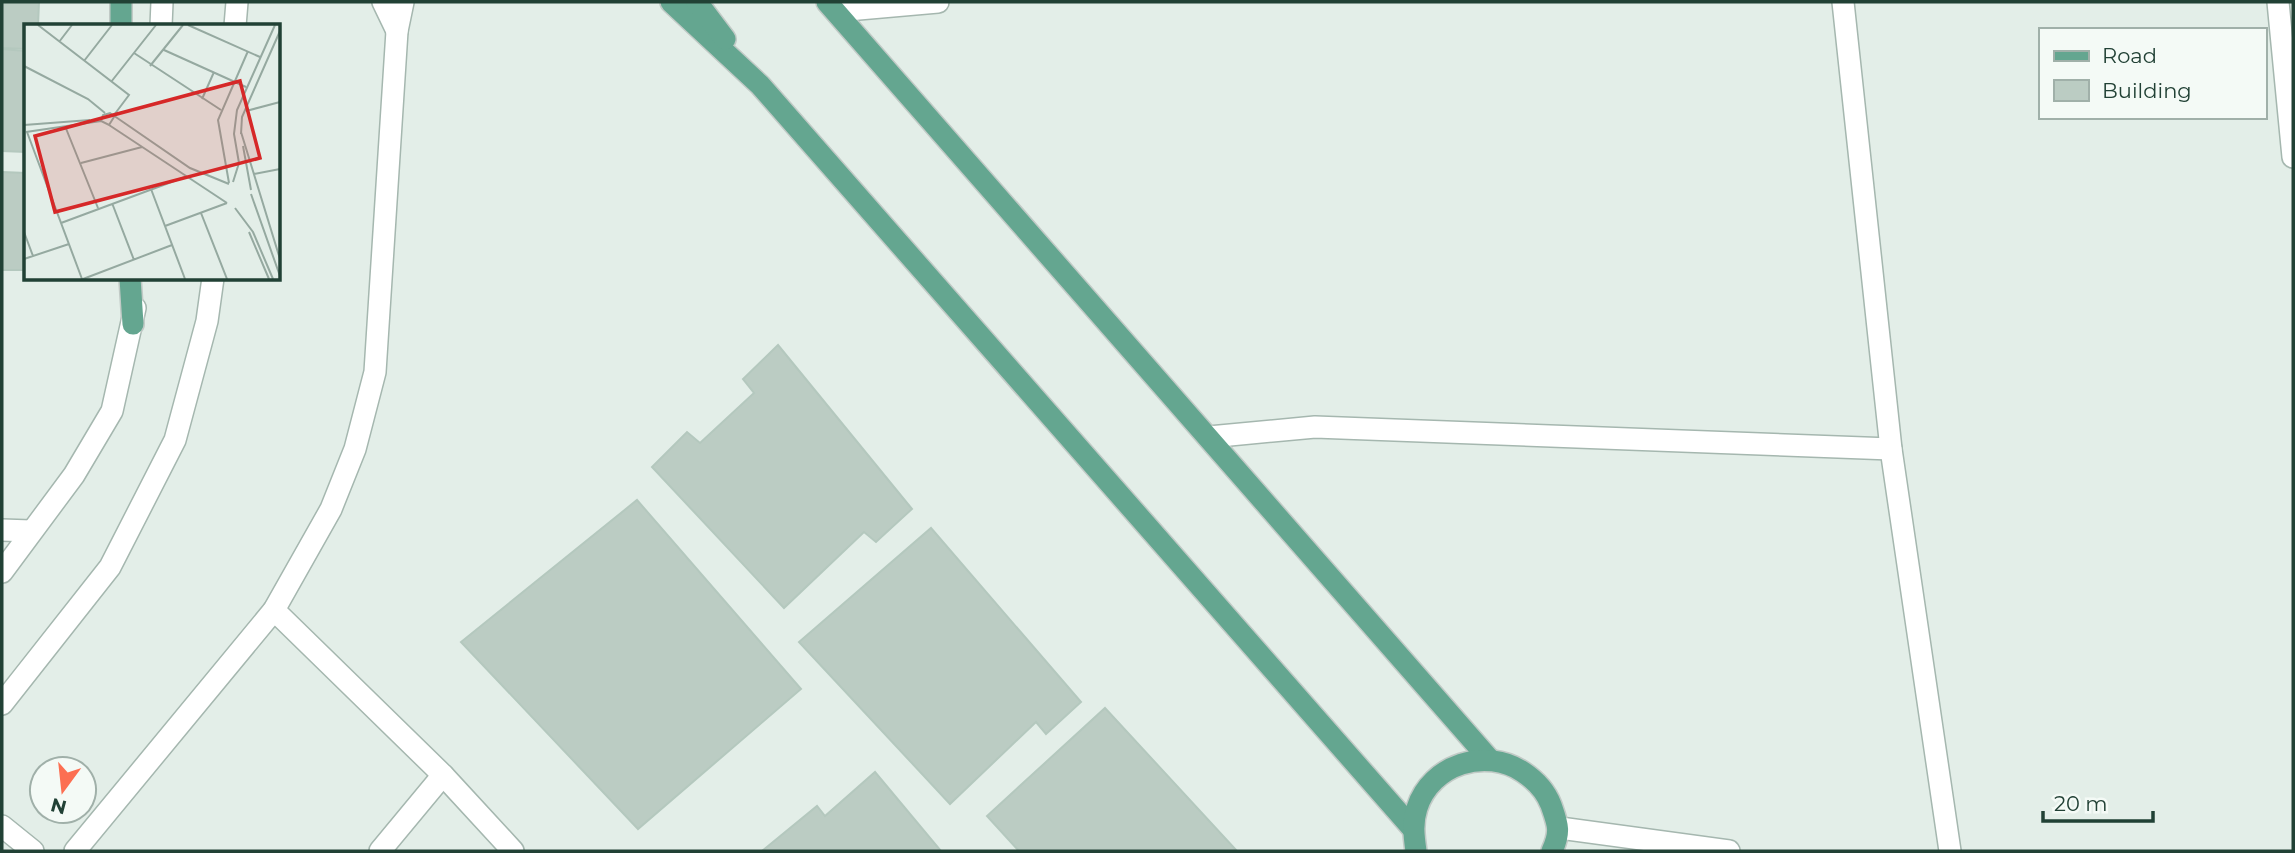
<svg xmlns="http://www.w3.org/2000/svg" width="2295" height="853" font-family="Montserrat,sans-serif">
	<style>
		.building { fill: #bbccc3; stroke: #b4c8be; stroke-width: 2 }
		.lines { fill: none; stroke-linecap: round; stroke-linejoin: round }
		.minor-casing { stroke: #a5b7af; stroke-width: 24 }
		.major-casing { stroke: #c1cac6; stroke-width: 24 }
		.minor { stroke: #fff; stroke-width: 21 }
		.major { stroke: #64a690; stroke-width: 21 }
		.inset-road { fill: none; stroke: #95a9a0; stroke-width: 2 }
		.view { fill: #d62828; fill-opacity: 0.15; stroke: #d62828; stroke-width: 3.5 }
		.inset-edge { fill: none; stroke: #214135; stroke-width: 3.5 }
	</style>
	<rect width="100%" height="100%" fill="#e3eee8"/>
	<!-- building -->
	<g class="building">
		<polygon points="2,2 39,2 38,26 26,26 26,49 2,48"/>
		<polygon points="2,49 26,51 26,152 2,151"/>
		<polygon points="2,172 26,173 26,270 2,270"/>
		<polygon points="778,345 912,509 876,542 864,532 784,608 652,467 687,432 700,443 754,393 743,379"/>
		<polygon points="637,500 801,689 638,829 461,642"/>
		<polygon points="931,528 1081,702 1046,734 1036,722 950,804 799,642"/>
		<polygon points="1105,708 1237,851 1019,851 987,816"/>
		<polygon points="875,772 941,851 762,851 817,806 825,816"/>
	</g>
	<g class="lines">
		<defs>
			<g id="minor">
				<polyline points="383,2 397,31"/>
				<polyline points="1843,2 1891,449 1950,851"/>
				<polyline points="2278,2 2293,157"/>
				<polyline points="836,11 938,2"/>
				<polyline points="161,26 162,2"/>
				<polyline points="235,26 237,2"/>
				<polyline points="1209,437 1315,427 1891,449"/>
				<polyline points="2,530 31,531"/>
				<polyline points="2,572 74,475 112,411 135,308"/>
				<polyline points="274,610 443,775 513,851"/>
				<polyline points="2,704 110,567 175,440 207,321 213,278"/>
				<polyline points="2,826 33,851"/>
				<polyline points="1560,828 1729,851"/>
				<polyline points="75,851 274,610 331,509 355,449 375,372 397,31 403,2"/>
				<polyline points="380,851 443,775"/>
			</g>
			<g id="major">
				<polyline points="671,2 760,85 1413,829"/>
				<polyline points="697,2 725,39"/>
				<polyline points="827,2 1490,760"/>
				<polyline points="121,26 121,2"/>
				<polyline points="130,278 133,324"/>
				<path d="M1416 851C1414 837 1412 823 1417 808 1431 764 1486 747 1523 772 1535 780 1546 792 1551 805 1558 825 1561 831 1552 851"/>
			</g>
		</defs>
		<!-- minor casing -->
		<use href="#minor" class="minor-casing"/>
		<!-- major casing -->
		<use href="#major" class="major-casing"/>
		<!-- minor -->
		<use href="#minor" class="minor"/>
		<!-- major -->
		<use href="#major" class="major"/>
	</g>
	<!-- overview -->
	<g transform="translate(24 24)">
		<rect width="256" height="256" fill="#e3eee8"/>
		<path class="inset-road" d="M14 1 105 71 90 91M164 1 236 33M35 18 48 1M140 26 222 63M110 29 197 86M60 37 88 1M0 42 64 75 81 89M126 42 159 1M87 58 132 1M178 75 190 48M222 87 256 78M90 93 85 101 77 97 79 91 86 89 166 144 205 160M0 101 66 96M85 101 203 179M41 102 74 184M2 108 77 97M3 108 58 255M217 108 256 235M217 110 218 93 256 7M219 122 227 166M57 139 118 123M230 150 256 145M209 158 215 139 210 110 213 86 251 1M205 159 194 96 224 27M127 165 161 255M227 170 256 252M88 179 110 236M211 184 229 208 249 255M177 189 203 255M37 199 161 153M141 202 203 179M0 208 9 232M225 208 245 255M0 235 45 220M59 255 148 221"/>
		<path class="view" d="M216 57 236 134 31 188 11 112Z"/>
		<rect width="256" height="256" class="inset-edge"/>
	</g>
	<!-- border -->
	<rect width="2295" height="853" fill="none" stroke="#214135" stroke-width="7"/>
	<!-- legend -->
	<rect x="2039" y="28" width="228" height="91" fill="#f4faf6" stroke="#a0b0a9" stroke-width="2"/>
	<rect x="2054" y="51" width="35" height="10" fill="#64a690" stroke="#a0b0a9" stroke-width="2"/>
	<text x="2102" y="63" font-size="21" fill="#214135">Road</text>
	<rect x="2054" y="80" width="35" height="21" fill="#bbccc3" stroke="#a0b0a9" stroke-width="2"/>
	<text x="2102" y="98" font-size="21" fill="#214135">Building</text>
	<!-- north arrow -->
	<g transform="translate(63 790) rotate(195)"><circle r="33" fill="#f4faf6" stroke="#a0b0a9" stroke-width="2"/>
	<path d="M0-5L12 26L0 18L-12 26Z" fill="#fc6f52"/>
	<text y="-10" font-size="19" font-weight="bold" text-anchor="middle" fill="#214135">N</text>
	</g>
	<!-- scale -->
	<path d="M2043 811v10h110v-10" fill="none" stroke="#214135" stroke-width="3.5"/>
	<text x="2054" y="811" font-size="21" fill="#214135" stroke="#f4faf6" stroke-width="5" paint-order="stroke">20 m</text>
</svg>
